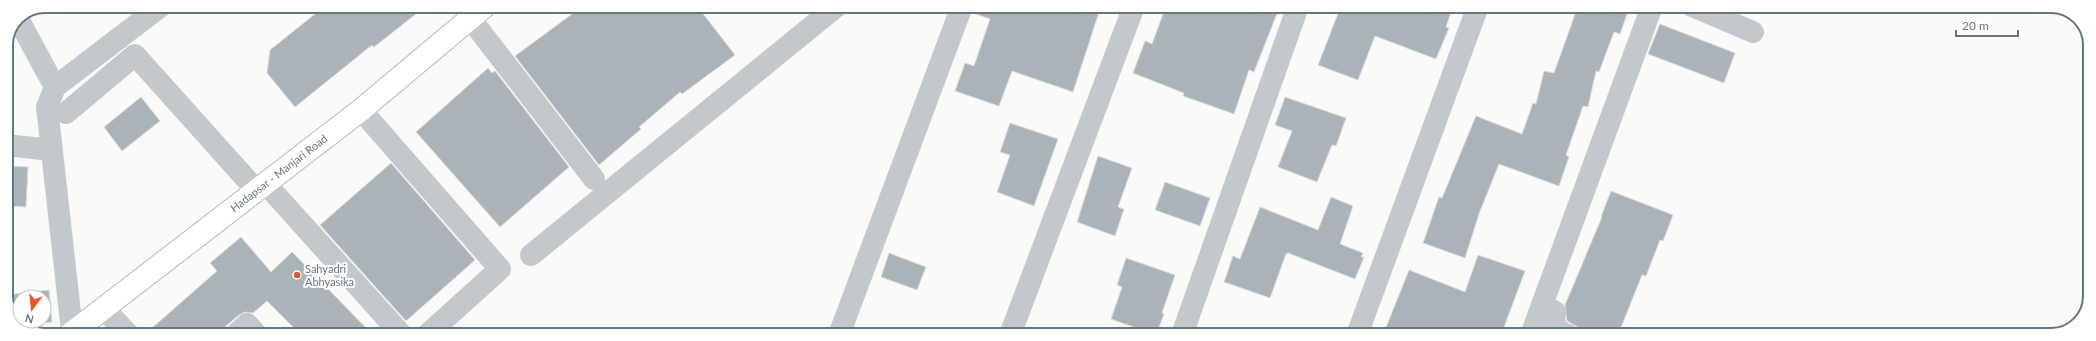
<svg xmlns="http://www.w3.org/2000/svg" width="2096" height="341" font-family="Lato,sans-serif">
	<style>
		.building { fill: #aab3b9; stroke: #dcdcda; fill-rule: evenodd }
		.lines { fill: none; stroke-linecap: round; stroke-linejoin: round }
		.major-casing { stroke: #b5babe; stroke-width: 24 }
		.minor { stroke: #c3c8cc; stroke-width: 22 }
		.major { stroke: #fff; stroke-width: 22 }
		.poi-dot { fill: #e4572e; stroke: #fff; stroke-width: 1.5 }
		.labels { text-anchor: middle; stroke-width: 4; stroke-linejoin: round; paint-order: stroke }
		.street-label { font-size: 11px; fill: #657683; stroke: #fff }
		.poi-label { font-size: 11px; fill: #657683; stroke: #fff; text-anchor: start }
		.rim { fill: none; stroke: #657683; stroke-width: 2 }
	</style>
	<rect width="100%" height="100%" fill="#fafaf8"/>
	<!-- building -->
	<g class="building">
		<polygon points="325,6 426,6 374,47 372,45 295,107 267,73 270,50"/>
		<polygon points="583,6 697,6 735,55 682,94 680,92 639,127 641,129 599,165 515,56"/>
		<polygon points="974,6 1101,6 1073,92 1012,71 999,106 955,91 965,63 974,66 990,19 973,13"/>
		<polygon points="1166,6 1280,6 1254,72 1249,70 1234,114 1183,96 1184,93 1133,73 1145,41 1152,44"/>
		<polygon points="1341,6 1453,6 1446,27 1449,28 1436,59 1375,36 1358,80 1318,65"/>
		<polygon points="1578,6 1630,6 1620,34 1614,32 1599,72 1596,71 1588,107 1583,106 1566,155 1569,157 1559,186 1499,164 1480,211 1465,258 1423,243 1439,197 1442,198 1476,116 1522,134 1533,103 1536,104 1544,71 1554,73"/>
		<polygon points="1660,24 1735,53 1724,83 1648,54"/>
		<polygon points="488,68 492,73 495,71 569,167 500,227 416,132"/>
		<polygon points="141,97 160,121 122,151 104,127"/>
		<polygon points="1285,97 1346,118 1336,146 1332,145 1317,182 1278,167 1292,131 1275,125"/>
		<polygon points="1010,123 1058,139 1034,206 997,192 1010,155 1000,152"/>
		<polygon points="1098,156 1132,168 1118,207 1124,209 1115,236 1077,222"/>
		<polygon points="391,163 475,260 406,321 320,225"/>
		<polygon points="6,166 28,167 26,207 6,206"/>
		<polygon points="1165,182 1210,198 1200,226 1155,210"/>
		<polygon points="1611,191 1673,215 1663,241 1660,240 1646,276 1642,275 1618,335 1585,335 1580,333 1578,327 1567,321 1565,305 1602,217 1601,217"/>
		<polygon points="1331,197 1353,206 1340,244 1363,253 1361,257 1364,257 1355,279 1288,253 1286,254 1270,298 1224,282 1233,256 1240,259 1260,207 1318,230"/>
		<polygon points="241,237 271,272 292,252 373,335 301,335 267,301 253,313 245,312 239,315 226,326 223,335 144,335 217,271 210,263"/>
		<polygon points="889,253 926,267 917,290 881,277"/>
		<polygon points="1478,255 1525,271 1501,335 1383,335 1409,270 1465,292"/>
		<polygon points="1126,258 1175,275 1162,313 1164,314 1156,335 1111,319 1122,287 1117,285"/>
		<path d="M49 290 52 322 21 325 17 324 6 301V295ZM20 297H44V321H20Z"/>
	</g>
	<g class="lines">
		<defs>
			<g id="major">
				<path id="s1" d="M69 335 361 110 485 6"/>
			</g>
		</defs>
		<!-- major casing -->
		<use href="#major" class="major-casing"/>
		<!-- minor -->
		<g class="minor">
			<polyline points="1692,6 1753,32"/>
			<polyline points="17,17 55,87"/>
			<polyline points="470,18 594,179"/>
			<polyline points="361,110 500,269 427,335"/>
			<polyline points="66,113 135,55 257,191"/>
			<polyline points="6,145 51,150"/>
			<polyline points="266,184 402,335"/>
			<polyline points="531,255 837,6"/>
			<path d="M1542 305 1555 312C1553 324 1556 331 1568 335"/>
			<polyline points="103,308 129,335"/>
			<polyline points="72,331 47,107 55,87 161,6"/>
			<polyline points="235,335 247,324 257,335"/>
			<polyline points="839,335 962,6"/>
			<polyline points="1010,335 1134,6"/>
			<polyline points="1182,335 1298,6"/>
			<polyline points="1357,335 1478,6"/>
			<polyline points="1531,335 1652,6"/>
		</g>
		<!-- major -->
		<use href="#major" class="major"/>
	</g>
	<!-- markers -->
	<circle class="poi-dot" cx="297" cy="275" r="4"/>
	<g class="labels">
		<!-- street labels -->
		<g class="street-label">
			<text dy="4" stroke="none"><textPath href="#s1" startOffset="265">Hadapsar - Manjari Road</textPath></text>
		</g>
		<!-- poi labels -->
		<g class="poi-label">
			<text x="305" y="273">Sahyadri<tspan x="305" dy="13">Abhyasika</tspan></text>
		</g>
	</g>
	<!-- crop -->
	<path d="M0 0H2096V341H0ZM45 13H2051A32 32 0 0 1 2083 45V296A32 32 0 0 1 2051 328H45A32 32 0 0 1 13 296V45A32 32 0 0 1 45 13Z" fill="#fff" fill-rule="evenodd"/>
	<path class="rim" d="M45 13H2051A32 32 0 0 1 2083 45V296A32 32 0 0 1 2051 328H45A32 32 0 0 1 13 296V45A32 32 0 0 1 45 13Z"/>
	<!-- north arrow -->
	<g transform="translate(32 309) rotate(195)"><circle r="19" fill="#ffffff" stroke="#c1c8cd"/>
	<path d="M0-3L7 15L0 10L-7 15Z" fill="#e4572e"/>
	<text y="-6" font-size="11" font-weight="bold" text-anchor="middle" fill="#657683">N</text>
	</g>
	<!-- scale -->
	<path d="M1956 30v6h62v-6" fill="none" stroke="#657683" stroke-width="2"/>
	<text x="1962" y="30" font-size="12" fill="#657683" stroke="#ffffff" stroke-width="3" paint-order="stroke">20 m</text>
</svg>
